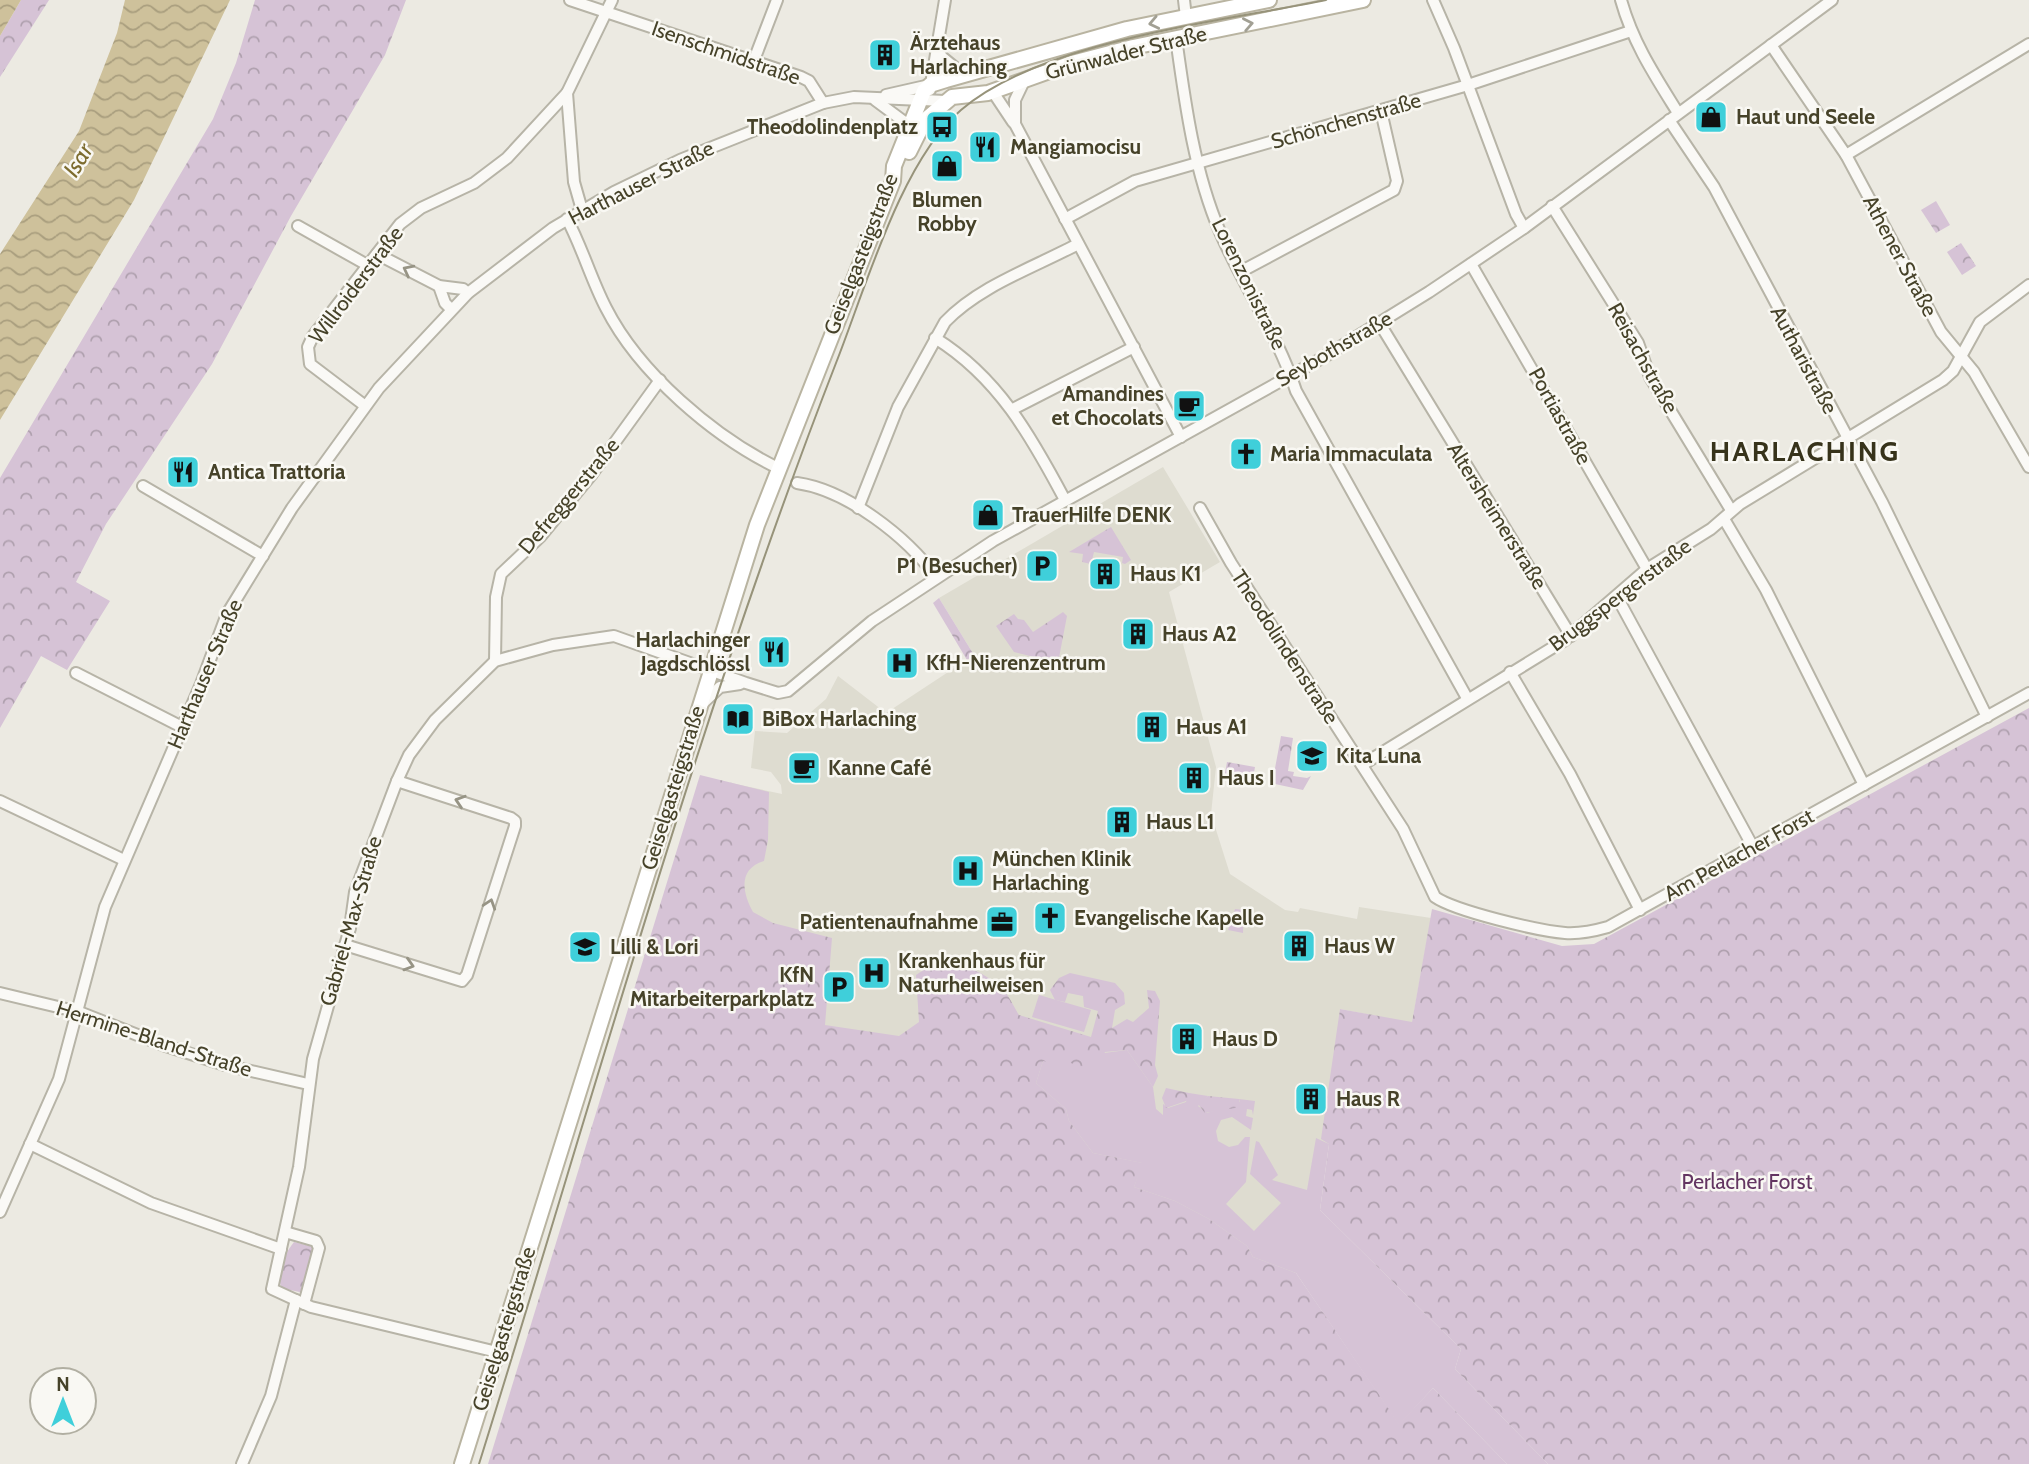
<svg xmlns="http://www.w3.org/2000/svg" width="2029" height="1464" font-family="Cabin,sans-serif">
	<style>
		.built { fill: #dedcd0 }
		.green { fill: #d6c3d6 }
		.forest { fill: url(#forest-crowns) }
		.water { fill: url(#water-waves) }
		.lines { fill: none; stroke-linecap: round; stroke-linejoin: round }
		.minor-casing { stroke: #b7b4a7; stroke-width: 14 }
		.major-casing { stroke: #b9b4a1; stroke-width: 18 }
		.minor { stroke: #faf9f6; stroke-width: 10 }
		.major { stroke: #fff; stroke-width: 14 }
		.tram { stroke: #97937a; stroke-width: 2 }
		.oneway { stroke: #a2a094 }
		.oneway2 { stroke: #979485 }
		.labels { text-anchor: middle; stroke-width: 5; stroke-linejoin: round; paint-order: stroke }
		.poi-label { font-size: 21px; font-weight: bold; fill: #464229; stroke: #f9f8f3; text-anchor: start }
		.street-label { font-size: 21px; fill: #464229; stroke: #f9f8f3 }
		.park-label { font-size: 21px; fill: #633561; stroke: #f9f8f3 }
		.water-label { font-size: 23px; font-style: italic; fill: #7d6c2f; stroke: #f9f8f3 }
		.district-label { font-size: 28px; font-weight: bold; letter-spacing: 2px; fill: #37331b; stroke: #f9f8f3 }
	</style>
	<defs>
		<pattern id="forest-crowns" width="20" height="18" patternUnits="userSpaceOnUse" patternTransform="scale(1.75)"><rect width="20" height="18" fill="#d6c3d6"/><path d="M2 6a3 3 0 1 1 6 0M12 15a3 3 0 1 1 6 0" fill="none" stroke="#afa0ae"/></pattern>
		<pattern id="water-waves" width="16" height="10" patternUnits="userSpaceOnUse" patternTransform="scale(1.75)"><rect width="16" height="10" fill="#cec19b"/><path d="M0 5q4-4 8 0t8 0" fill="none" stroke="#a99e7e"/></pattern>
	</defs>
	<rect width="100%" height="100%" fill="#eceae2"/>
	<!-- built -->
	<polygon class="built" points="1163,467 1220,562 1169,592 1216,767 1211,814 1230,874 1285,910 1298,912 1300,908 1357,919 1359,907 1431,918 1412,1023 1340,1009 1329,1144 1296,1273 634,1141 731,783 782,794 781,785 771,772 751,768 755,731 787,733 826,699 838,676 886,713 974,655 939,598"/>
	<!-- green -->
	<g class="green">
		<polygon points="1235,909 1244,910 1243,933 1228,930"/>
		<polygon points="1039,995 1091,1010 1084,1032 1032,1017"/>
		<polygon points="1127,1050 1153,1087 1156,1109 1163,1115 1163,1104 1168,1108 1186,1102 1189,1093 1208,1096 1198,1106 1207,1113 1240,1102 1239,1099 1255,1101 1253,1115 1252,1110 1247,1109 1246,1116 1253,1118 1251,1130 1232,1117 1221,1120 1216,1131 1218,1141 1229,1147 1238,1145 1245,1137 1250,1137 1246,1182 1226,1204 1254,1231 1281,1203 1250,1174 1256,1141 1259,1142 1278,1175 1272,1180 1307,1190 1316,1138 1329,1144 1320,1210 1461,1349 1455,1369 1548,1464 1507,1464 1433,1388 1399,1425 1296,1273 1253,1257 1247,1246 1209,1219 1175,1201 1134,1187 1142,1163 1093,1153 1069,1121 1066,1109 1036,1083 1043,1061"/>
	</g>
	<!-- forest -->
	<g class="forest">
		<polygon points="21,0 49,0 0,77 0,36"/>
		<polygon points="255,0 406,0 385,55 291,216 212,364 106,524 76,582 110,601 67,670 41,656 0,728 0,478 213,119 236,63"/>
		<polygon points="1936,201 1950,225 1936,233 1921,210"/>
		<polygon points="1961,243 1976,266 1962,275 1947,252"/>
		<polygon points="1111,527 1131,560 1125,564 1122,563 1123,557 1094,552 1091,564 1082,562 1083,554 1069,552"/>
		<polygon points="939,598 974,655 967,660 933,603"/>
		<polygon points="1063,612 1067,616 1058,663 1014,652 996,626 1014,614 1018,619 1024,620 1033,632"/>
		<polygon points="2029,708 2029,1464 1548,1464 1455,1369 1461,1349 1320,1210 1329,1144 1321,1139 1340,1009 1412,1022 1432,909 1562,946 1594,944"/>
		<polygon points="1281,736 1293,738 1288,771 1294,772 1293,776 1307,778 1311,776 1303,790 1275,784 1273,779"/>
		<polygon points="1227,762 1255,767 1252,784 1224,779"/>
		<path d="M700 775 769 792 768 840 764 861C738 869 742 892 753 912L773 923 832 938 825 1025 899 1036 919 1022 916 975C943 955 976 966 1001 987 1008 994 1014 1007 1019 1015L1091 1037 1098 1011 1084 1007 1083 996 1068 993 1065 1002 1055 1000 1050 990 1059 978 1070 973 1115 983 1124 993 1125 1004 1115 1010 1112 1028 1127 1019 1133 1022 1149 1008 1147 990 1155 991 1160 1001 1155 1065 1158 1076 1153 1087 1127 1050 1105 1052 1102 1060 1085 1072 1065 1059 1056 1063 1043 1061 1036 1083 1066 1109 1069 1121 1093 1153 1143 1163 1134 1187 1175 1201 1209 1219 1247 1246 1253 1257 1296 1273 1399 1424 1433 1388 1507 1464H488Z"/>
		<polygon points="1166,1088 1189,1093 1189,1100 1166,1108 1162,1098"/>
		<polygon points="1208,1096 1239,1099 1240,1104 1235,1108 1205,1113 1198,1104"/>
		<path d="M294 1242 317 1248 304 1293 281 1288C277 1273 284 1254 294 1242Z"/>
	</g>
	<!-- water -->
	<g class="water">
		<polygon points="0,0 21,0 0,36"/>
		<polygon points="125,0 230,0 134,200 0,420 0,254 79,131 117,33"/>
	</g>
	<g class="lines">
		<defs>
			<g id="minor">
				<polyline points="570,0 801,77 809,81 823,103"/>
				<polyline points="1184,0 1186,17"/>
				<polyline points="1433,0 1454,48 1516,214 1524,228"/>
				<path d="M1621 0C1633 43 1655 76 1678 113"/>
				<path d="M1176 38C1185 103 1194 171 1220 232 1243 286 1278 335 1296 391L1467 698"/>
				<polyline points="1771,45 1846,155 1941,332 1974,372 2029,467"/>
				<polyline points="936,47 942,57 964,75"/>
				<polyline points="754,60 777,0"/>
				<polyline points="1025,79 1015,100 1015,124 1181,437"/>
				<polyline points="930,90 945,0"/>
				<polyline points="993,92 1013,122"/>
				<polyline points="886,95 930,85"/>
				<polyline points="875,100 910,126"/>
				<polyline points="1669,120 1714,187 1882,502 1987,717"/>
				<polyline points="1846,155 2029,44"/>
				<polyline points="1552,206 1638,343 1650,377 1731,510"/>
				<polyline points="582,210 574,182 567,93 612,0"/>
				<path d="M567 219C582 247 591 279 606 308 639 373 714 437 778 468"/>
				<polyline points="1065,219 1135,181 1468,85 1631,31"/>
				<polyline points="298,226 369,266"/>
				<polyline points="377,254 439,286 463,289 468,293"/>
				<polyline points="1471,264 1647,569"/>
				<polyline points="1240,272 1394,190 1397,181 1381,111"/>
				<polyline points="439,286 445,303 451,309"/>
				<polyline points="1380,324 1571,636"/>
				<path d="M935 338C998 377 1031 436 1065 500"/>
				<polyline points="364,405 310,364 308,347 313,336 400,224 421,208 474,183 507,158 567,93"/>
				<polyline points="1013,409 1134,347"/>
				<path d="M797 483C847 490 907 537 936 577"/>
				<polyline points="143,486 263,556"/>
				<path d="M858 508 898 407 945 322C979 286 1035 267 1078 244"/>
				<path d="M1200 508 1231 563 1403 829 1435 897C1455 911 1539 931 1565 933 1579 934 1594 931 1608 927L2029 693"/>
				<polyline points="1724,519 1766,590 1864,785"/>
				<polyline points="1617,597 1753,847"/>
				<polyline points="495,661 496,597 501,574 540,537 592,474 660,380"/>
				<polyline points="1510,672 1570,774 1640,910"/>
				<polyline points="76,673 182,727"/>
				<polyline points="703,703 720,687 740,684"/>
				<polyline points="1362,765 1565,640 1647,569 1711,529 1740,504 1943,380 1953,371 1980,322 2029,285"/>
				<polyline points="0,801 124,860"/>
				<polyline points="345,945 462,981 467,975 515,826 515,821 511,818 397,781"/>
				<polyline points="0,993 79,1012 163,1045 225,1065 308,1084"/>
				<polyline points="30,1144 151,1203 281,1249"/>
				<polyline points="0,1212 59,1079 105,907 201,684 227,614 292,508 379,388 468,293 553,228 614,192 680,160 823,103 854,97 945,101"/>
				<polyline points="285,1232 316,1241 319,1248 304,1304"/>
				<polyline points="497,1352 311,1307 272,1289 299,1167 313,1059 350,928 355,892 397,781 409,755 435,720 495,661 553,645 614,636 746,683 778,693 788,691 872,621 993,541 1324,357 1429,292 1524,228 1832,0"/>
				<polyline points="242,1464 271,1396 296,1300"/>
			</g>
			<g id="major">
				<polyline points="909,152 925,120 952,97 988,93 1072,63 1133,47 1363,0"/>
				<polyline points="462,1464 757,525 893,181 894,166 924,91 930,85 946,80 1127,29 1269,0"/>
			</g>
		</defs>
		<!-- minor casing -->
		<use href="#minor" class="minor-casing"/>
		<!-- major casing -->
		<use href="#major" class="major-casing"/>
		<!-- minor -->
		<use href="#minor" class="minor"/>
		<!-- major -->
		<use href="#major" class="major"/>
		<!-- tram -->
		<path class="tram" d="M479 1464C594 1096 696 723 836 363 865 290 901 161 961 110 1043 40 1220 22 1326 0"/>
	</g>
	<!-- one-way arrows -->
	<defs><path id="oneway-chevron" d="M-2-3.5L2.5 0L-2 3.5" fill="none" stroke-width="1.6" stroke-linecap="round" stroke-linejoin="round" transform="scale(1.75)"/></defs>
	<g class="oneway">
		<use href="#oneway-chevron" transform="translate(1154 23) rotate(168)"/>
		<use href="#oneway-chevron" transform="translate(1248 24) rotate(-11)"/>
	</g>
	<g class="oneway2">
		<use href="#oneway-chevron" transform="translate(408 270) rotate(-153)"/>
		<use href="#oneway-chevron" transform="translate(460 801) rotate(-162)"/>
		<use href="#oneway-chevron" transform="translate(490 904) rotate(-72)"/>
		<use href="#oneway-chevron" transform="translate(409 965) rotate(17)"/>
	</g>
	<!-- icons -->
	<defs>
		<symbol id="building-square" viewBox="-11 -11 22 22"><rect x="-9" y="-9" width="18" height="18" rx="4" fill="#3fcfda" stroke="#f9f8f3"/><path d="M-4-6H4V6H1V3H-1V6H-4ZM-2.5-4.3h1.7v1.8h-1.7ZM.8-4.3h1.7v1.8H.8ZM-2.5-1h1.7V.8h-1.7ZM.8-1h1.7V.8H.8Z" fill="#111"/></symbol>
		<symbol id="shop-square" viewBox="-11 -11 22 22"><rect x="-9" y="-9" width="18" height="18" rx="4" fill="#3fcfda" stroke="#f9f8f3"/><path d="M-5-2.5h2.3a2.7 3.5 0 0 1 5.4 0H5L5.5 6h-11ZM-1.5-2.5h3a1.5 2.3 0 0 0-3 0Z" fill="#111"/></symbol>
		<symbol id="bus-square" viewBox="-11 -11 22 22"><rect x="-9" y="-9" width="18" height="18" rx="4" fill="#3fcfda" stroke="#f9f8f3"/><path d="M-5-6H5V4H4V6H2V4H-2V6H-4V4H-5ZM-3.5-4V0h7V-4ZM-3.5 1.2v1.5H-2V1.2ZM2 1.2v1.5H3.5V1.2Z" fill="#111"/></symbol>
		<symbol id="restaurant-square" viewBox="-11 -11 22 22"><rect x="-9" y="-9" width="18" height="18" rx="4" fill="#3fcfda" stroke="#f9f8f3"/><path d="M-5-6h1v4h1v-4h1v4h1v-4h1v5L-1.5 .5V6h-2V.5L-5-1ZM5-6V6H3V1.5H1.5Q1.5-4 5-6Z" fill="#111"/></symbol>
		<symbol id="cafe-square" viewBox="-11 -11 22 22"><rect x="-9" y="-9" width="18" height="18" rx="4" fill="#3fcfda" stroke="#f9f8f3"/><path d="M-5.5-4.5H6V0H3Q3 3.5 0 3.5H-2.5Q-5.5 3.5-5.5 0ZM3-3.2v2h1.7v-2ZM-6 4.5H4V6H-6Z" fill="#111"/></symbol>
		<symbol id="church-square" viewBox="-11 -11 22 22"><rect x="-9" y="-9" width="18" height="18" rx="4" fill="#3fcfda" stroke="#f9f8f3"/><path d="M-1.2-6h2.4v3.5h3.3v2.4h-3.3V6h-2.4V-.1h-3.3v-2.4h3.3Z" fill="#111"/></symbol>
		<symbol id="parking-square" viewBox="-11 -11 22 22"><rect x="-9" y="-9" width="18" height="18" rx="4" fill="#3fcfda" stroke="#f9f8f3"/><path d="M-3.5-5.5H1a3.5 3.5 0 0 1 0 7H-1V5.5H-3.5ZM-1-3.4V-.6H.8a1.4 1.4 0 0 0 0-2.8Z" fill="#111"/></symbol>
		<symbol id="hospital-square" viewBox="-11 -11 22 22"><rect x="-9" y="-9" width="18" height="18" rx="4" fill="#3fcfda" stroke="#f9f8f3"/><path d="M-5-5h3v3.5h4V-5h3V5h-3V1.5h-4V5h-3Z" fill="#111"/></symbol>
		<symbol id="library-square" viewBox="-11 -11 22 22"><rect x="-9" y="-9" width="18" height="18" rx="4" fill="#3fcfda" stroke="#f9f8f3"/><path d="M-6-4Q-3-5.5-.7-3.5V5Q-3 3-6 4ZM6-4Q3-5.5 .7-3.5V5Q3 3 6 4Z" fill="#111"/></symbol>
		<symbol id="school-square" viewBox="-11 -11 22 22"><rect x="-9" y="-9" width="18" height="18" rx="4" fill="#3fcfda" stroke="#f9f8f3"/><path d="M0-5L7-2L0 1L-7-2ZM-4 1L0 2.5L4 1V4Q0 6-4 4Z" fill="#111"/></symbol>
		<symbol id="office-square" viewBox="-11 -11 22 22"><rect x="-9" y="-9" width="18" height="18" rx="4" fill="#3fcfda" stroke="#f9f8f3"/><path d="M-6-3h4V-5.5h4V-3h4V5H-6ZM-1-4.5V-3h2v-1.5ZM-6 0V1H6V0Z" fill="#111"/></symbol>
	</defs>
	<g fill-rule="evenodd">
		<use href="#building-square" x="866" y="36" width="38" height="38"/>
		<use href="#shop-square" x="1692" y="98" width="38" height="38"/>
		<use href="#bus-square" x="923" y="108" width="38" height="38"/>
		<use href="#restaurant-square" x="966" y="128" width="38" height="38"/>
		<use href="#shop-square" x="928" y="147" width="38" height="38"/>
		<use href="#cafe-square" x="1170" y="387" width="38" height="38"/>
		<use href="#church-square" x="1227" y="435" width="38" height="38"/>
		<use href="#restaurant-square" x="164" y="453" width="38" height="38"/>
		<use href="#shop-square" x="969" y="496" width="38" height="38"/>
		<use href="#parking-square" x="1023" y="547" width="38" height="38"/>
		<use href="#building-square" x="1086" y="555" width="38" height="38"/>
		<use href="#building-square" x="1119" y="615" width="38" height="38"/>
		<use href="#restaurant-square" x="755" y="633" width="38" height="38"/>
		<use href="#hospital-square" x="883" y="644" width="38" height="38"/>
		<use href="#library-square" x="719" y="700" width="38" height="38"/>
		<use href="#building-square" x="1133" y="708" width="38" height="38"/>
		<use href="#school-square" x="1293" y="737" width="38" height="38"/>
		<use href="#cafe-square" x="785" y="749" width="38" height="38"/>
		<use href="#building-square" x="1175" y="759" width="38" height="38"/>
		<use href="#building-square" x="1103" y="803" width="38" height="38"/>
		<use href="#hospital-square" x="949" y="852" width="38" height="38"/>
		<use href="#church-square" x="1031" y="899" width="38" height="38"/>
		<use href="#office-square" x="983" y="903" width="38" height="38"/>
		<use href="#building-square" x="1280" y="927" width="38" height="38"/>
		<use href="#school-square" x="566" y="928" width="38" height="38"/>
		<use href="#hospital-square" x="855" y="954" width="38" height="38"/>
		<use href="#parking-square" x="820" y="968" width="38" height="38"/>
		<use href="#building-square" x="1168" y="1020" width="38" height="38"/>
		<use href="#building-square" x="1292" y="1080" width="38" height="38"/>
	</g>
	<g class="labels">
		<!-- poi labels -->
		<g class="poi-label">
			<text x="910" y="50">Ärztehaus<tspan x="910" dy="24">Harlaching</tspan></text>
			<text x="1736" y="124">Haut und Seele</text>
			<text x="918" y="134" text-anchor="end">Theodolindenplatz</text>
			<text x="1010" y="154">Mangiamocisu</text>
			<text x="947" y="207" text-anchor="middle">Blumen<tspan x="947" dy="24">Robby</tspan></text>
			<text x="1164" y="401" text-anchor="end">Amandines<tspan x="1164" dy="24">et Chocolats</tspan></text>
			<text x="1270" y="461">Maria Immaculata</text>
			<text x="208" y="479">Antica Trattoria</text>
			<text x="1012" y="522">TrauerHilfe DENK</text>
			<text x="1018" y="573" text-anchor="end">P1 (Besucher)</text>
			<text x="1130" y="581">Haus K1</text>
			<text x="1162" y="641">Haus A2</text>
			<text x="750" y="647" text-anchor="end">Harlachinger<tspan x="750" dy="24">Jagdschlössl</tspan></text>
			<text x="926" y="670">KfH-Nierenzentrum</text>
			<text x="762" y="726">BiBox Harlaching</text>
			<text x="1176" y="734">Haus A1</text>
			<text x="1336" y="763">Kita Luna</text>
			<text x="828" y="775">Kanne Café</text>
			<text x="1218" y="785">Haus I</text>
			<text x="1146" y="829">Haus L1</text>
			<text x="992" y="866">München Klinik<tspan x="992" dy="24">Harlaching</tspan></text>
			<text x="1074" y="925">Evangelische Kapelle</text>
			<text x="978" y="929" text-anchor="end">Patientenaufnahme</text>
			<text x="1324" y="953">Haus W</text>
			<text x="610" y="954">Lilli &amp; Lori</text>
			<text x="898" y="968">Krankenhaus für<tspan x="898" dy="24">Naturheilweisen</tspan></text>
			<text x="814" y="982" text-anchor="end">KfN<tspan x="814" dy="24">Mitarbeiterparkplatz</tspan></text>
			<text x="1212" y="1046">Haus D</text>
			<text x="1336" y="1106">Haus R</text>
		</g>
		<!-- street labels -->
		<g class="street-label">
			<text transform="translate(726 53) rotate(19)" y="7">Isenschmidstraße</text>
			<text transform="translate(1126 53) rotate(-14)" y="7">Grünwalder Straße</text>
			<text transform="translate(1346 121) rotate(-16)" y="7">Schönchenstraße</text>
			<text transform="translate(641 183) rotate(-27)" y="7">Harthauser Straße</text>
			<text transform="translate(861 254) rotate(-69)" y="7">Geiselgasteigstraße</text>
			<text transform="translate(1900 256) rotate(62)" y="7">Athener Straße</text>
			<text transform="translate(1249 284) rotate(64)" y="7">Lorenzonistraße</text>
			<text transform="translate(356 285) rotate(-53)" y="7">Willroiderstraße</text>
			<text transform="translate(1334 349) rotate(-30)" y="7">Seybothstraße</text>
			<text transform="translate(1643 358) rotate(61)" y="7">Reisachstraße</text>
			<text transform="translate(1804 360) rotate(62)" y="7">Autharistraße</text>
			<text transform="translate(1560 416) rotate(61)" y="7">Portiastraße</text>
			<text transform="translate(569 496) rotate(-50)" y="7">Defreggerstraße</text>
			<text transform="translate(1497 516) rotate(58)" y="7">Altersheimerstraße</text>
			<text transform="translate(1620 595) rotate(-37)" y="7">Bruggspergerstraße</text>
			<text transform="translate(1285 647) rotate(57)" y="7">Theodolindenstraße</text>
			<text transform="translate(205 674) rotate(-67)" y="7">Harthauser Straße</text>
			<text transform="translate(673 788) rotate(-73)" y="7">Geiselgasteigstraße</text>
			<text transform="translate(1739 855) rotate(-29)" y="7">Am Perlacher Forst</text>
			<text transform="translate(351 921) rotate(-74)" y="7">Gabriel-Max-Straße</text>
			<text transform="translate(154 1039) rotate(18)" y="7">Hermine-Bland-Straße</text>
			<text transform="translate(504 1329) rotate(-73)" y="7">Geiselgasteigstraße</text>
		</g>
		<!-- park labels -->
		<g class="park-label">
			<text x="1747" y="1189">Perlacher Forst</text>
		</g>
		<!-- water labels -->
		<g class="water-label">
			<text transform="translate(78 160) rotate(-59)" y="8">Isar</text>
		</g>
		<!-- district labels -->
		<g class="district-label">
			<text x="1805" y="461">HARLACHING</text>
		</g>
	</g>
	<!-- north arrow -->
	<g transform="translate(63 1401)"><circle r="33" fill="#f9f8f3" stroke="#b1afa2" stroke-width="2"/>
	<path d="M0-5L12 26L0 18L-12 26Z" fill="#3fcfda"/>
	<text y="-10" font-size="19" font-weight="bold" text-anchor="middle" fill="#464229">N</text>
	</g>
</svg>
